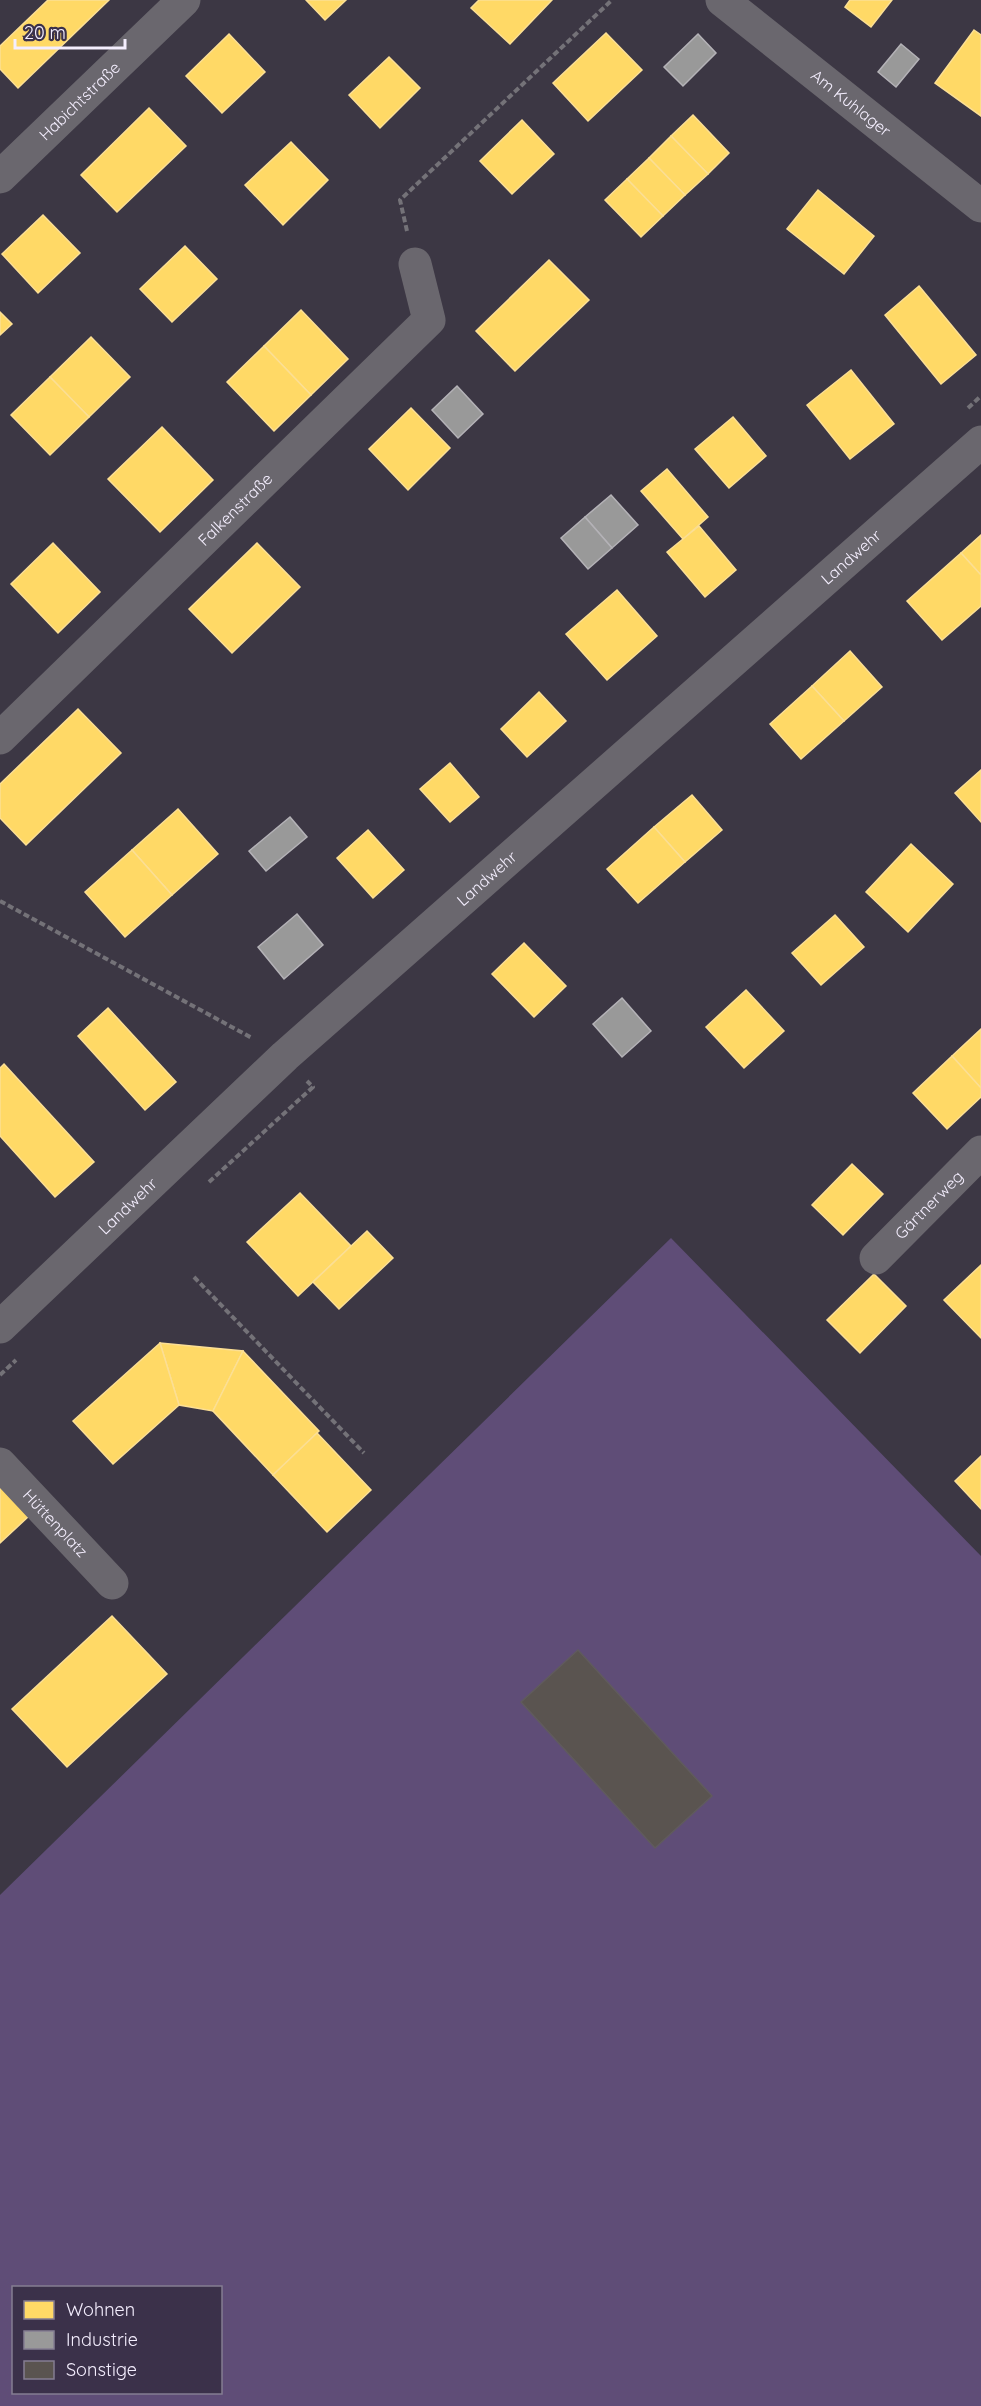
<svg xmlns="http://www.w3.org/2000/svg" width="981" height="2406" font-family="Quicksand,sans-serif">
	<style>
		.green { fill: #5f4d77; fill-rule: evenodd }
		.homes { fill: #ffd966; stroke: #fcdf94; stroke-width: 1.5 }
		.industry { fill: #999; stroke: #b4b2b7; stroke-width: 1.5 }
		.building { fill: #5a5450; stroke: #605b5d; stroke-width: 1.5 }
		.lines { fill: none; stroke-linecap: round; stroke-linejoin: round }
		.path { stroke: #747278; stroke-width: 4; stroke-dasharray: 6 3; stroke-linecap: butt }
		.minor { stroke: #6a676e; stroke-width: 33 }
		.labels { text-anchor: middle; stroke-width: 6; stroke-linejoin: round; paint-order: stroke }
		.street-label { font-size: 16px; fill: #f4eefe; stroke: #3b314a }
	</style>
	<rect width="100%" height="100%" fill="#3c3744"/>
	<!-- green -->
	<path class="green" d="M671 1238 981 1556V2406H0V1895ZM14 2288H220V2392H14Z"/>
	<!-- homes -->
	<g class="homes">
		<polygon points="48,0 109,0 18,88 0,69 0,46"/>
		<polygon points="306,0 346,0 325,20"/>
		<polygon points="479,0 552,0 510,44 471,8"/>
		<polygon points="850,0 892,0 871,27 845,7"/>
		<polygon points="974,30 981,35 981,116 935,83"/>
		<polygon points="606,33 642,70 588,121 553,83"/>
		<polygon points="229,34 265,72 222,113 186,76"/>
		<polygon points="389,57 420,88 380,128 349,95"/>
		<polygon points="149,108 186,146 117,212 81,175"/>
		<polygon points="693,115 729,153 708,174 671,136"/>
		<polygon points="522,120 554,154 512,194 480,161"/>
		<polygon points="671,136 708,174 685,195 649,158"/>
		<polygon points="291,142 328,180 283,225 245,185"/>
		<polygon points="649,158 685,195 663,216 627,179"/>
		<polygon points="627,179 663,216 641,237 605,200"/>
		<polygon points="818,190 874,236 844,274 787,229"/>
		<polygon points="43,215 80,253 38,293 2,254"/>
		<polygon points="185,246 217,279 172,322 140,289"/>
		<polygon points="549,260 589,300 515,371 476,331"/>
		<polygon points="919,286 976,355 941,384 885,315"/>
		<polygon points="301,310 348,359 311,395 264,346"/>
		<polygon points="0,312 12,324 0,335"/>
		<polygon points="91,337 130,377 89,417 50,377"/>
		<polygon points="264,346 311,395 274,431 227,382"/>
		<polygon points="851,370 894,424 850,459 807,405"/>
		<polygon points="50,377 89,417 50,455 11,415"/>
		<polygon points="411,408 450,448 408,490 369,449"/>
		<polygon points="733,417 766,456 729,488 695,449"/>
		<polygon points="162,427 213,480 160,532 108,479"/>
		<polygon points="667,469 708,517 683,539 641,491"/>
		<polygon points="699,526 736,570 705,597 667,552"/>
		<polygon points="981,535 981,575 961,553"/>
		<polygon points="53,543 100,592 58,633 11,584"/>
		<polygon points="257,543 300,587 232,653 189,609"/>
		<polygon points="961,553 981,575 981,606 942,640 907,601"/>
		<polygon points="617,590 657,636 607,680 566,634"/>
		<polygon points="850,651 882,687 844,721 812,686"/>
		<polygon points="812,686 844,721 801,759 770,724"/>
		<polygon points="539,692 566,721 527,757 501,729"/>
		<polygon points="78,709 121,753 26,845 0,818 0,784"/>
		<polygon points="450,763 479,797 450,822 420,789"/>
		<polygon points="981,770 981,822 955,793"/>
		<polygon points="692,795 722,830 685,862 654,827"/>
		<polygon points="178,809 218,854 172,895 132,850"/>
		<polygon points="654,827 685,862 638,903 607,869"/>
		<polygon points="368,830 404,870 373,898 337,858"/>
		<polygon points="911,844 953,884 908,932 866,892"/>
		<polygon points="132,850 172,895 125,937 85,892"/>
		<polygon points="835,915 864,947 821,985 792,953"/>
		<polygon points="524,943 566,986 534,1017 492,974"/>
		<polygon points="746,990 784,1031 744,1068 706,1027"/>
		<polygon points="108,1008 176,1082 145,1110 78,1036"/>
		<polygon points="981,1029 981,1088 952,1056"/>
		<polygon points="952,1056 981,1088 981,1097 947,1129 913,1093"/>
		<polygon points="4,1064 94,1162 55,1197 0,1136 0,1068"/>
		<polygon points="852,1164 883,1194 843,1235 812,1205"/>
		<polygon points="300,1193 351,1246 298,1296 247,1242"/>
		<polygon points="367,1231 393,1258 339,1309 313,1282"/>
		<polygon points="981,1265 981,1338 944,1300"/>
		<polygon points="874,1274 906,1306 860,1353 827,1320"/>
		<polygon points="160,1343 243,1351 213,1411 179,1405"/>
		<polygon points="160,1343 179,1405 113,1464 73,1421"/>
		<polygon points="243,1351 319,1431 273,1475 213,1411"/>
		<polygon points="317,1433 371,1490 327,1532 273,1475"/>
		<polygon points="981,1456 981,1509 955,1481"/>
		<polygon points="0,1486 29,1516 0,1543"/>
		<polygon points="112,1616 167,1674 67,1767 12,1709"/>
	</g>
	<!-- industry -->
	<g class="industry">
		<polygon points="698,34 716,53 683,86 664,67"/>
		<polygon points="901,44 919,59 896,87 878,72"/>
		<polygon points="457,386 483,414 458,438 432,410"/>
		<polygon points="611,495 638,525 612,548 585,517"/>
		<polygon points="585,517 612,548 588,569 561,538"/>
		<polygon points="290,817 307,837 266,871 249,851"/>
		<polygon points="297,914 323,945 284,979 258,947"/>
		<polygon points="622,998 651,1031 622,1057 593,1024"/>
	</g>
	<!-- building -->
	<polygon class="building" points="578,1650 712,1796 655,1848 521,1702"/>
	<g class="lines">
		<!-- path -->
		<g class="path">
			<polyline points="407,231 400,200 612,0"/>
			<polyline points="968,408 981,396"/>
			<polyline points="0,901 252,1038"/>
			<polyline points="209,1182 313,1087 307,1081"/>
			<polyline points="194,1277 364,1453"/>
			<polyline points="0,1375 16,1360"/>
		</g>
		<!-- minor -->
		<g class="minor">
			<path id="s1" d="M722 0 981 206"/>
			<path id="s2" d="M0 177 184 0"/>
			<path id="s3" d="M0 738 429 320 415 264"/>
			<path id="s4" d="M876 1258 981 1152"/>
			<path id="s5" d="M0 1327 285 1056 981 442"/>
			<path id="s6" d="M0 1464 112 1583"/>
		</g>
	</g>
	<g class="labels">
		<!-- street labels -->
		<g class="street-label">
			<text dy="6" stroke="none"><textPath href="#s2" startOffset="110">Habichtstraße</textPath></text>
			<text dy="6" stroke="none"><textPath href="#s1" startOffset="165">Am Kuhlager</textPath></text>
			<text dy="6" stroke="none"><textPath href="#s3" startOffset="328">Falkenstraße</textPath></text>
			<text dy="6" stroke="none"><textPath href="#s5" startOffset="1148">Landwehr</textPath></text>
			<text dy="6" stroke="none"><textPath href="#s5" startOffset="662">Landwehr</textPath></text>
			<text dy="6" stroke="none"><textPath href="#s4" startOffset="75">Gärtnerweg</textPath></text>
			<text dy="6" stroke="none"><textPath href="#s5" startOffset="176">Landwehr</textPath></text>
			<text dy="6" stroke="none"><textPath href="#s6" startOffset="81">Hüttenplatz</textPath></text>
		</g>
	</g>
	<!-- legend -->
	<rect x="12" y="2286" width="210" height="108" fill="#3b314a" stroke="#857d92" stroke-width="1.5"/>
	<rect x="24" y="2301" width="30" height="18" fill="#ffd966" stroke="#857d92" stroke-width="1.5"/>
	<text x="66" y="2316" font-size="18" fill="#f4eefe">Wohnen</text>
	<rect x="24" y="2331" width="30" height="18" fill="#999999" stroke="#857d92" stroke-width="1.5"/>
	<text x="66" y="2346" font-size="18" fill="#f4eefe">Industrie</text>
	<rect x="24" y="2361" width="30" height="18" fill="#5a5450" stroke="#857d92" stroke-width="1.5"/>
	<text x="66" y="2376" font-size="18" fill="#f4eefe">Sonstige</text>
	<!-- scale -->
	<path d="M15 39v9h110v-9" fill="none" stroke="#f4eefe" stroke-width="3"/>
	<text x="24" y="39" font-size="18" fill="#f4eefe" stroke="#3b314a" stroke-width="4.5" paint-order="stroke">20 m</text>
</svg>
